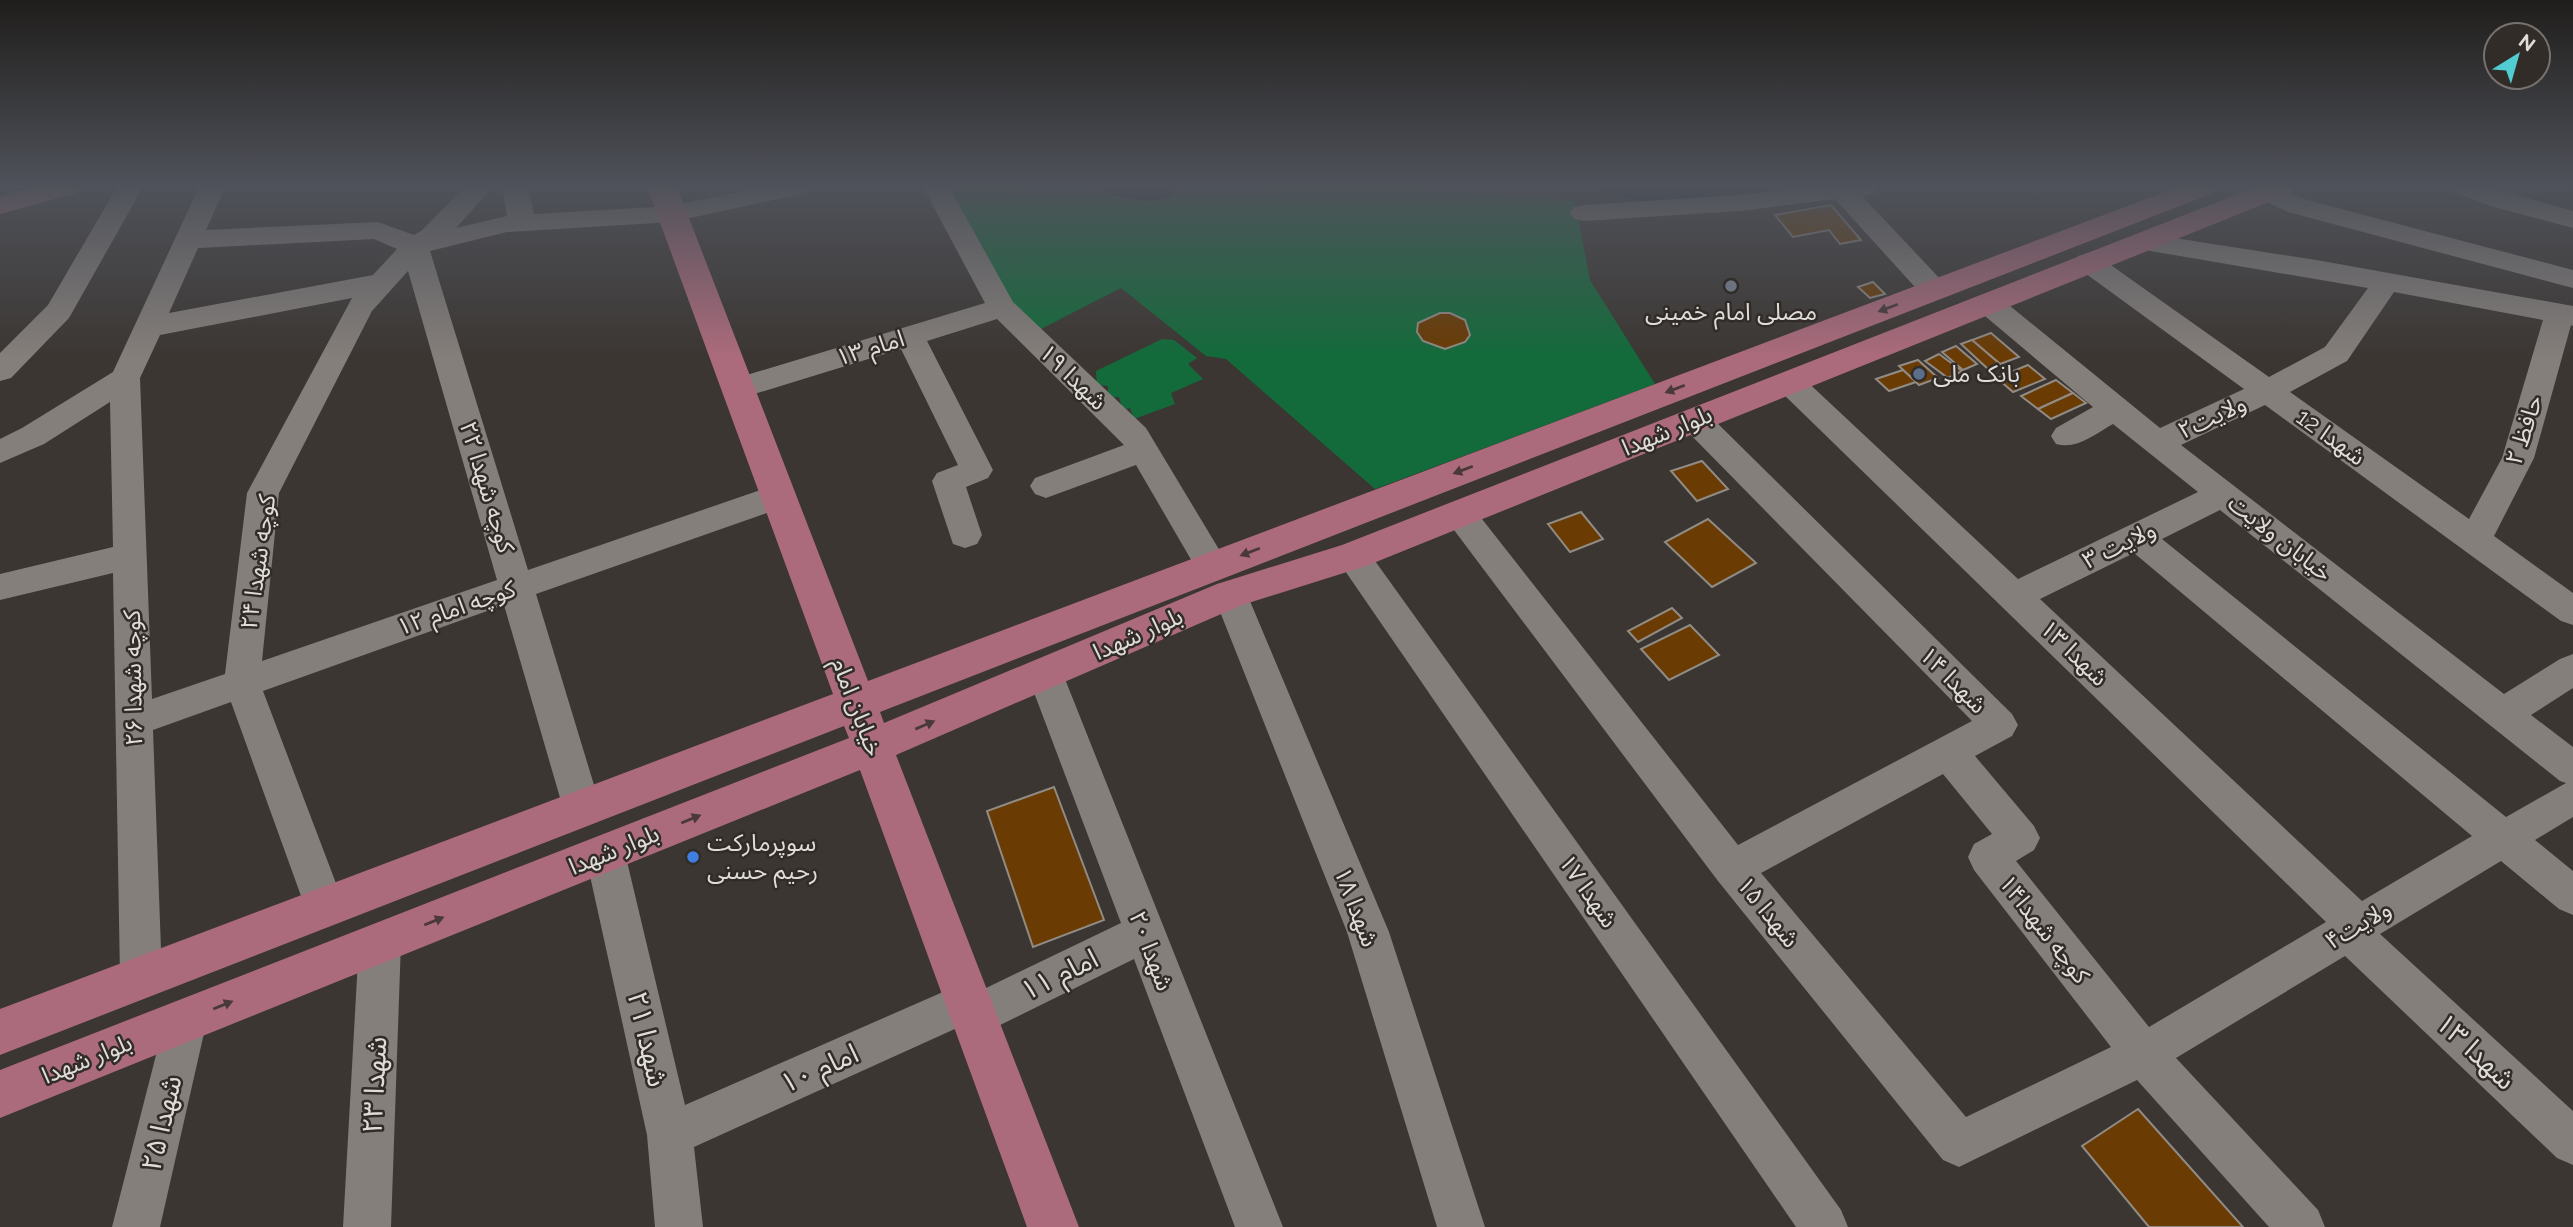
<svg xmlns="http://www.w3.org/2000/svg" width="2573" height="1227" font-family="Raleway,'Noto Sans Arabic',sans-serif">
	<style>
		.green { fill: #136b3b }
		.water { fill: #092535 }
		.building { fill: #6a3b03; stroke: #918b86; stroke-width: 2 }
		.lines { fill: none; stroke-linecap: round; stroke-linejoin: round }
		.minor { fill: #857f7b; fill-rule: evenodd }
		.major { fill: #ac6b7c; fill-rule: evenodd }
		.oneway { fill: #4a3939 }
		.worship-dot { fill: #6b7280; stroke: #312c28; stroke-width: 2.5 }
		.service-dot { fill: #5c6f8a; stroke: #312c28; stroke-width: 2.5 }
		.shop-dot { fill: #3f7fe0; stroke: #312c28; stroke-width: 2.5 }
		.labels { text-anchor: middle; stroke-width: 5; stroke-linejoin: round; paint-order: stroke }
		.poi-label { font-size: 24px; fill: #dfdcd9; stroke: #312c28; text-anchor: start }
		.street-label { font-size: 24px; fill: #dfdcd9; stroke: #312c28 }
		.near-street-label { font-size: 28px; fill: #dfdcd9; stroke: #312c28 }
	</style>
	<rect width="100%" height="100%" fill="#3b3632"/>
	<!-- green -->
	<g class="green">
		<polygon points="952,187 1416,187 1575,201 1590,280 1655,384 1375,489 1226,359 1206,356 1121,288 1039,330 1007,302 949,194"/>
		<polygon points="1162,339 1174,340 1197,358 1188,364 1203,379 1171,393 1175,404 1134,419 1130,408 1123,410 1119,397 1108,398 1108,386 1097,385 1096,371"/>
	</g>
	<!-- water -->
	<g class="water">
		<path d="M1088 187H1177L1173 195C1151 209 1111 194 1088 187Z"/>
		<path d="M1585 187H1705C1742 195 1784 181 1820 187L1642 202Z"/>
	</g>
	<!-- building -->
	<g class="building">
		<polygon points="1831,205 1861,240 1840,244 1829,230 1793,237 1775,215"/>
		<polygon points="1873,282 1885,294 1870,298 1858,287"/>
		<polygon points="1440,313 1450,313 1465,320 1470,335 1465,342 1445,349 1423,341 1417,332 1418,323"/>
		<polygon points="1991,333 2019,357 2000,364 1972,340"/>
		<polygon points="1972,340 2000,364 1988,369 1961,344"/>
		<polygon points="1956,346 1977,364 1963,370 1942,352"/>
		<polygon points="1939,354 1962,371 1948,378 1925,361"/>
		<polygon points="1918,360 1938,378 1919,385 1899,366"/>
		<polygon points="2028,365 2045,379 2013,392 1997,378"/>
		<polygon points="1903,370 1916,382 1889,391 1876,379"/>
		<polygon points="2056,380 2073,393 2038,409 2021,396"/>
		<polygon points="2073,393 2086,403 2051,419 2038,409"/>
		<polygon points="1702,461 1728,489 1697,501 1671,471"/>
		<polygon points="1581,512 1603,539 1570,552 1548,524"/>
		<polygon points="1708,519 1756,563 1712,587 1665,542"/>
		<polygon points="1672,608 1682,618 1638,642 1628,631"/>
		<polygon points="1690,625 1719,655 1669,680 1641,649"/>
		<polygon points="1054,787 1104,920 1033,947 987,811"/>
		<polygon points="2138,1109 2243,1227 2149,1227 2082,1146"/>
	</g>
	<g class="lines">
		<!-- minor -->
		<g class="minor">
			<polygon points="117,187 143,187 69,318 11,378 0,381 0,353 48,305"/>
			<path d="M199 187H225L206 230 378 222 414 235 421 231 465 187H493L456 228 507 216 502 187H528L534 214 672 206 762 187H810L806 193 672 222 507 232 430 251 528 570 778 484 790 487 794 496 790 505 536 594 601 808 596 820 582 825 568 820 563 808 504 605 263 691 345 907 339 920 325 926 311 920 305 907 231 702 153 730 162 977 156 991 141 997 126 991 120 977 113 573 0 600V574L113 547 110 402 44 444 0 463V439L22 428 113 372ZM374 239 397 249 373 275 169 313 198 248ZM408 271 497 580 262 661 279 493 372 311ZM352 298 247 493 225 674 152 699 140 378 160 335Z"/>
			<polygon points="923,187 949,187 1013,302 1146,428 1229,566 1224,575 1212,579 1200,575 1136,465 1046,498 1035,494 1030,486 1035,478 1124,445 997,319 927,341 993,470 988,478 966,487 982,535 977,544 965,548 953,544 932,481 937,473 958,465 901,349 738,399 727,395 723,388 727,381 985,303"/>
			<polygon points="1806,187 1879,187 1875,193 1862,196 1944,283 1948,290 1944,297 1934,299 1924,297 1835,199 1740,211 1584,221 1574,219 1570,213 1574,207 1584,205 1740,195"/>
			<polygon points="2257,187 2277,187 2307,200 2573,270 2573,288 2288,212 2258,198 2254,192"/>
			<polygon points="2452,187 2489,187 2573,211 2573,228 2494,207 2456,193"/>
			<path d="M2143 233 2322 261 2573 306V326L2571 325 2534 458 2494 536 2573 593V625L2561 621 2265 405 2181 445 2504 694 2560 659 2573 654V688L2531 715 2573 747V817L2535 840 2573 871V915L2559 909 2501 861 2380 934 2573 1111V1165L2557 1158 2345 956 2176 1058 2318 1210 2325 1227H2269L2137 1080 1959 1167 1943 1160 1718 881 1442 514 1447 505 1459 502 1471 505 1738 845 1972 721 1684 428 1679 420 1684 412 1695 409 1706 412 2012 714 2018 725 2012 736 1975 756 2034 826 2040 838 2034 850 2016 861 2149 1027 2326 922 1778 389 1774 382 1778 375 1789 372 1800 375 2018 579 2198 492 2113 424C2095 434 2077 450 2056 444L2051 436 2056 428 2093 407 1979 311 1975 304 1979 297 1989 295 1999 297 2160 428 2244 389 2078 268 2074 262 2078 256 2088 253 2098 256 2269 377 2325 347 2368 288 2133 248 2129 242 2133 236ZM2394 292 2543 320 2502 458 2469 519 2290 392 2347 361ZM2220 510 2560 781 2566 783 2506 817 2162 539ZM2134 553 2472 836 2362 901 2040 599ZM1943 774 1992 834 1974 844 1968 857 1974 870 2111 1047 1966 1117 1761 873Z"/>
			<polygon points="1353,543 1365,547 1841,1210 1848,1227 1796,1227 1341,565 1336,556 1341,547"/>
			<polygon points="1230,581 1242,584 1247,594 1389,932 1485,1227 1437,1227 1347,932 1213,594 1218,584"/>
			<polygon points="1045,659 1058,664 1063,674 1283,1227 1235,1227 1134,959 988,1031 973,1037 957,1028 694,1147 703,1227 655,1227 647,1135 585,853 591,840 605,835 619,840 625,853 685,1105 968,981 984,989 1121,923 1027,674 1032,664"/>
			<polygon points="380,923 395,928 401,942 391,1227 343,1227 359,942 365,928"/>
			<polygon points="186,999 201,1005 207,1020 160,1227 112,1227 165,1020 171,1005"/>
		</g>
		<!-- major -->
		<g class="major">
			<polygon points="35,187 82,187 77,193 0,214 0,196"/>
			<polygon points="647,187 677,187 868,681 2178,187 2218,187 2213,193 880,712 884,723 1217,584 1342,545 2256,187 2296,187 2291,193 1366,566 1242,605 896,755 1079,1227 1027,1227 860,770 0,1118 0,1070 849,738 844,726 0,1055 0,1009 833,694"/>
		</g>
	</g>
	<!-- one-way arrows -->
	<defs><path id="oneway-solid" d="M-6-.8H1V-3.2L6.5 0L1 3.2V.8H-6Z" transform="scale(1.75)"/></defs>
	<g class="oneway">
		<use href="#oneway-solid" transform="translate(1888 308) rotate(159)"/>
		<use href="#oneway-solid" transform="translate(1675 389) rotate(159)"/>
		<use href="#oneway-solid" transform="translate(1463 470) rotate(159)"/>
		<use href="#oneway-solid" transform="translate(1250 552) rotate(159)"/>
		<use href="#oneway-solid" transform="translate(925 725) rotate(-23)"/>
		<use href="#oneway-solid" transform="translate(691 819) rotate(-22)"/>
		<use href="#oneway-solid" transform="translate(434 921) rotate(-22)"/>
		<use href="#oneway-solid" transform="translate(223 1005) rotate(-22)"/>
	</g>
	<!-- sky -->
	<linearGradient id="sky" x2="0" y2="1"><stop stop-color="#201e1c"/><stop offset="0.52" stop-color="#4f525a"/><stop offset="1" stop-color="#4f525a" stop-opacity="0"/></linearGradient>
	<rect width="2573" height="358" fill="url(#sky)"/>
	<!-- markers -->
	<circle class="worship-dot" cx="1731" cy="286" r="7"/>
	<circle class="service-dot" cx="1919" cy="374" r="7"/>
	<circle class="shop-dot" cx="693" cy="857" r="7"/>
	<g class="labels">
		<!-- poi labels -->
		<g class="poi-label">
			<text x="1731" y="320" text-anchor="middle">مصلی امام خمینی</text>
			<text x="1933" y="382">بانک ملی</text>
			<text x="707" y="851">سوپرمارکت<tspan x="707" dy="28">رحیم حسنی</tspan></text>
		</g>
		<!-- street labels -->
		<g class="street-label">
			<text transform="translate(870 348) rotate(-17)" y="8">امام ۱۳</text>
			<text transform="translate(1073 377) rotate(44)" y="8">شهدا ۱۹</text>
			<text transform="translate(2212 417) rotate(-25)" y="8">ولایت۲</text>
			<text transform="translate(2524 430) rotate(-72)" y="8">حافظ ۲</text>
			<text transform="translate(1667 431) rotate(-22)" y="8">بلوار شهدا</text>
			<text transform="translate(2331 437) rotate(36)" y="8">شهدا 12</text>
			<text transform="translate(487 487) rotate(73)" y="8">کوچه شهدا ۲۲</text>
			<text transform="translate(2280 538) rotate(38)" y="8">خیابان ولایت</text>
			<text transform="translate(2119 545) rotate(-26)" y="8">ولایت ۳</text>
			<text transform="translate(258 562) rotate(-82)" y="8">کوچه شهدا ۲۴</text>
			<text transform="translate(456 608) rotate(-19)" y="8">کوچه امام ۱۲</text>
			<text transform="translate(1138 634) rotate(-24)" y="8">بلوار شهدا</text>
			<text transform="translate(2074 653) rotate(44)" y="8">شهدا ۱۳</text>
			<text transform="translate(133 678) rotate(-91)" y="8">کوچه شهدا ۲۶</text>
			<text transform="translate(1953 680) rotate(45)" y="8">شهدا ۱۴</text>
			<text transform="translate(857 707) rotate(69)" y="8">خیابان امام</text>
			<text transform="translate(614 850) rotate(-22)" y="8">بلوار شهدا</text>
			<text transform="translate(1588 891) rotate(55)" y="8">شهدا ۱۷</text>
			<text transform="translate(1356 907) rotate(69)" y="8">شهدا ۱۸</text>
			<text transform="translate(1768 912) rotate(51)" y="8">شهدا ۱۵</text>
			<text transform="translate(2358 925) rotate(-31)" y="8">ولایت۴</text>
			<text transform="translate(2044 929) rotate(52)" y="8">کوچه شهدا۱۴</text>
			<text transform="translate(1151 951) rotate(69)" y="8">شهدا ۲۰</text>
			<text transform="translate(87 1059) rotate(-22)" y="8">بلوار شهدا</text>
		</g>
		<!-- near-street labels -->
		<g class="near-street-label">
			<text transform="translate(1059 974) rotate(-26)" y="10">امام ۱۱</text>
			<text transform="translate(648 1039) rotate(77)" y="10">شهدا ۲۱</text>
			<text transform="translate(2476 1051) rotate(43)" y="10">شهدا ۱۳</text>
			<text transform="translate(819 1068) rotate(-24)" y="10">امام ۱۰</text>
			<text transform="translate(374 1085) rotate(-87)" y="10">شهدا ۲۳</text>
			<text transform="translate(161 1123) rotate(-77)" y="10">شهدا ۲۵</text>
		</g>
	</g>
	<!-- north arrow -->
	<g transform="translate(2517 56) rotate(37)"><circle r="33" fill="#312c28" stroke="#77726f" stroke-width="2"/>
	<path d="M0-5L12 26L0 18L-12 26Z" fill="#51ccd1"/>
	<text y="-10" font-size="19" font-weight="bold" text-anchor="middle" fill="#dfdcd9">N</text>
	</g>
</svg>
